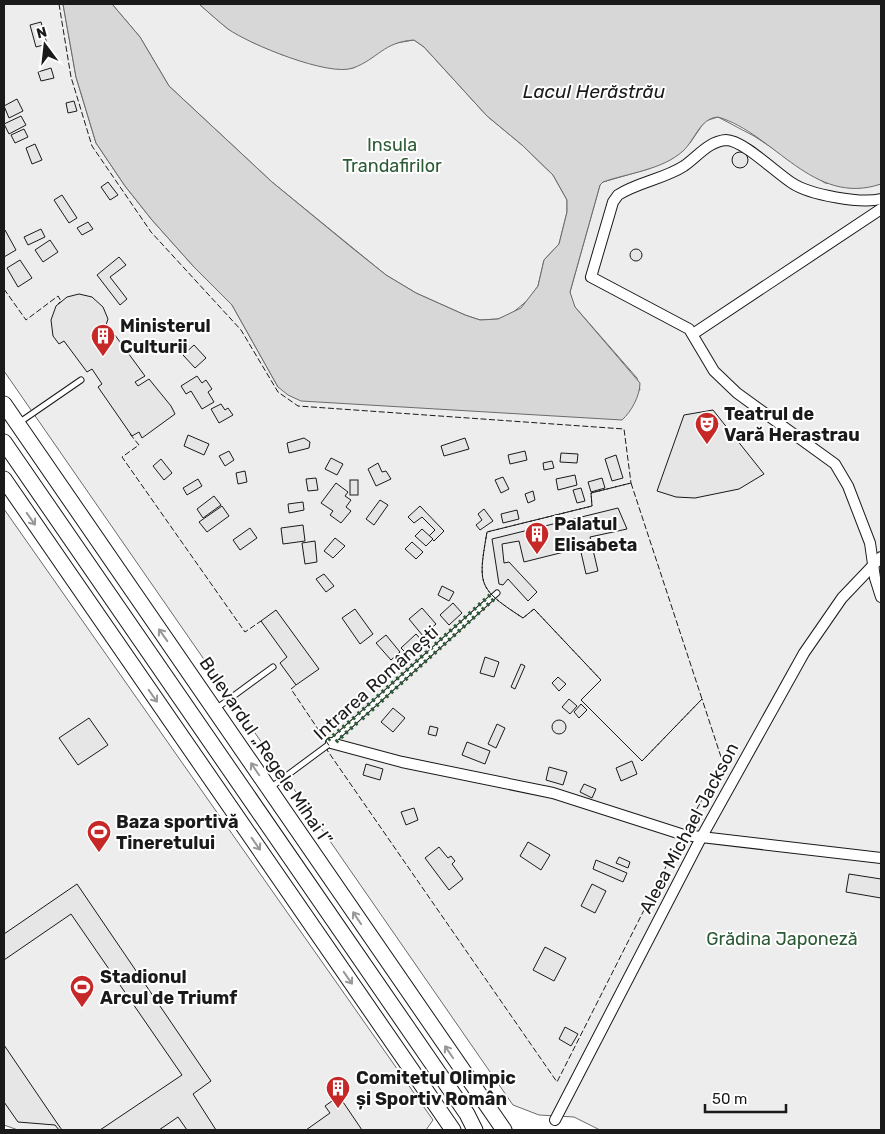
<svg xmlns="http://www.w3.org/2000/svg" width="885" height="1134" font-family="Rubik,sans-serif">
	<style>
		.built { fill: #ededed; stroke: #6a6a6a }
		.water { fill: #d7d7d7; stroke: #6a6a6a }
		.building { fill: #e6e6e6; stroke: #1a1a1a }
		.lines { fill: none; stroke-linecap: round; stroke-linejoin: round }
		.lane-casing { stroke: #1a1a1a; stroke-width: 7 }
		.street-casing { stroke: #1a1a1a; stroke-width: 12 }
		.primary-casing { stroke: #1a1a1a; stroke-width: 17 }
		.lane { stroke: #fff; stroke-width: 5 }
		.street { stroke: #fff; stroke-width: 10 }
		.primary { stroke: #fff; stroke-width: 15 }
		.hedge { stroke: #2b5a34; stroke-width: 4; stroke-dasharray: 2.5 4; stroke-linecap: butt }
		.fence { stroke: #1a1a1a; stroke-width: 1; stroke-dasharray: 6 2.5; stroke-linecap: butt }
		.oneway { stroke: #989898 }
		.labels { text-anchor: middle; stroke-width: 4; stroke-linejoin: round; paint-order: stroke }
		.park-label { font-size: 18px; fill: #2b5a34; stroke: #fff }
		.poi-label { font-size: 18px; font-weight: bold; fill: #1a1a1a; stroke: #fff; text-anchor: start }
		.street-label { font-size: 18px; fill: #1a1a1a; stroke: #fff }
		.water-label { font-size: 19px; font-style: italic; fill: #1a1a1a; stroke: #fff }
	</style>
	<rect width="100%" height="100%" fill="#fff"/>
	<!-- built -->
	<g class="built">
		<polygon points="4,4 63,4 76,77 96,143 125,186 152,220 194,267 232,305 278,387 640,390 637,378 575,307 571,299 570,292 600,185 603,182 648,169 674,157 690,143 705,121 718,117 754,136 825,183 861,187 881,184 881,1130 600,1130 574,1117 539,1115 513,1105 4,371"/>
		<polygon points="112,4 199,4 228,29 254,43 283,55 353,68 390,44 414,40 424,47 487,116 522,145 553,175 567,200 567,212 559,244 544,260 538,286 528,300 511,314 498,319 480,320 465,315 416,293 386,275 272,182 169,86 140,37"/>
		<polygon points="4,509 433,1120 426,1130 18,1130 4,1125"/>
	</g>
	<!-- water -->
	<path class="water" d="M63 4H112L140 37 169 86 272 182 351 247 386 275 416 293 465 315 480 320 498 319 521 308 538 286 544 260 559 244 567 212V200L553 175 522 145 487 116 424 47 414 40C383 42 378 59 353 68 329 77 249 44 228 29 218 21 208 12 199 4H881V184C813 207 775 134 718 117 700 118 695 140 683 151 662 170 628 173 603 182L600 185 570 292 575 307 640 383C640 396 631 412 622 420L301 401 288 395 278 387 232 305 194 267 152 220 125 186 96 143 76 77Z"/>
	<!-- building -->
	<g class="building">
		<polygon points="41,22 47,44 36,47 30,25"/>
		<polygon points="51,68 54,78 41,81 38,72"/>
		<polygon points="17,99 23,111 9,118 4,106"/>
		<polygon points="74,101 77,111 68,113 66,103"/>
		<polygon points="21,116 26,125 9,134 4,124"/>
		<polygon points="24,129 28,137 15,143 11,135"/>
		<polygon points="35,144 42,160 32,164 26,148"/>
		<circle cx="740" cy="160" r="8"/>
		<polygon points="108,182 118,195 110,200 101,187"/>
		<polygon points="62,195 77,218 69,223 54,200"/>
		<polygon points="88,222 93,229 82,235 77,228"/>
		<polygon points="41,229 45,237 28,245 24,237"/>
		<polygon points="5,230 16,250 4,257 4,231"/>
		<polygon points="50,240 58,252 43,262 35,250"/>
		<circle cx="636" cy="255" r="6"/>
		<polygon points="119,257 126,265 110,277 127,299 120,305 97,275"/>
		<polygon points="20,260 32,278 18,287 7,268"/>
		<polygon points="79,294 92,297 103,307 108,319 106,325 107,328 109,327 145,376 135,382 138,386 149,379 171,406 175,414 142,438 139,432 132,436 98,387 102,384 92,369 87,372 64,341 59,344 53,336 51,320 56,306 67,297"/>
		<polygon points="194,345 206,358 195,368 183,355"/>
		<polygon points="197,376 202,383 206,380 212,389 208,392 214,402 202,409 191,391 186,394 181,386"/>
		<polygon points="221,404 225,410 228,408 233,415 219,423 211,409"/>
		<polygon points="713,410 764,474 739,489 695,498 676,497 657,491 684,415"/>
		<polygon points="188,435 209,444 204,455 184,446"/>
		<polygon points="304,438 310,442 309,448 289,453 287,443"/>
		<polygon points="465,438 469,449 444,456 441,446"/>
		<polygon points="229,451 234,460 225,466 219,456"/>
		<polygon points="525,451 527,460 510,464 508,455"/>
		<polygon points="561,453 578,454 577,463 560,462"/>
		<polygon points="616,455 623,478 612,481 605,459"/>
		<polygon points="331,458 343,464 337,475 325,469"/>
		<polygon points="161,459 172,473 164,480 153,466"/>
		<polygon points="552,461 554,468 544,470 543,463"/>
		<polygon points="378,463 382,472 386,471 391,479 376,486 368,469"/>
		<polygon points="245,471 247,482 238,484 236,473"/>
		<polygon points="575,475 577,485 558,490 556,479"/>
		<polygon points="503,477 509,489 501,493 495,480"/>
		<polygon points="316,478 318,490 308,491 306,479"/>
		<polygon points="602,478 605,488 591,492 588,482"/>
		<polygon points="198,479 202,486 187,495 183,488"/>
		<rect x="350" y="480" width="8" height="15"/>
		<polygon points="336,483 348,492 345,496 351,500 346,507 351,511 341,523 330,515 333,511 321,503"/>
		<polygon points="581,488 585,501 577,503 573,490"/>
		<polygon points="533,491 535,500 528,503 525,494"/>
		<polygon points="214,496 221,505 203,518 197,509"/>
		<polygon points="380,500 388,505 374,525 366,519"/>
		<polygon points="303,502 304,510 289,513 288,504"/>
		<polygon points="222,506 229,516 207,532 199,522"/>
		<polygon points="420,506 444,531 434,541 429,536 435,530 422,517 414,523 408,517"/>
		<polygon points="618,508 627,529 590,537 598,571 586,574 580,548 524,562 519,541 502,544 504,563 509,562 537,592 528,601 508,579 503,585 499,584 492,539"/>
		<polygon points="484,509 493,521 480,530 476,525 482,520 478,514"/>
		<polygon points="517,510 519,519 503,523 501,514"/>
		<polygon points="303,525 305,541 283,544 281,528"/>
		<polygon points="250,528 257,538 240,550 233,540"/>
		<polygon points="422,529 433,539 426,546 415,536"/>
		<polygon points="335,538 345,546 333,558 324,551"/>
		<polygon points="315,541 317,562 305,564 302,543"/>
		<polygon points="412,542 423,552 416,559 405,549"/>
		<polygon points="324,574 334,586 326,592 316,579"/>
		<polygon points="442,586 454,592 449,601 438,595"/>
		<polygon points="453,603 462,613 449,625 440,615"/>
		<polygon points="422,608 436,624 423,636 409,619"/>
		<polygon points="355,609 373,634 360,644 342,618"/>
		<polygon points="276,610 319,669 296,685 280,663 287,657 261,621"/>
		<polygon points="416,634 424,643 409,656 401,648"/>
		<polygon points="386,635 400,652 391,660 376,643"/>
		<polygon points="485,657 499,662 494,677 480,673"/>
		<polygon points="521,664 525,666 515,689 511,687"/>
		<polygon points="558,677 566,684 559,691 552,683"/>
		<polygon points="569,699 577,706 570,714 562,707"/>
		<polygon points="581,704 587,710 579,718 574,712"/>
		<polygon points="393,708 405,718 393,732 381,722"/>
		<polygon points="89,718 108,745 78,765 59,738"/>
		<circle cx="559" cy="727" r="7"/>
		<polygon points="497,724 505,728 496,748 488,744"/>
		<polygon points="430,726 438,728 436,736 428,734"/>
		<polygon points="467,742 490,751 485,764 462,755"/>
		<polygon points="632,761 637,774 621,781 616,768"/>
		<polygon points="366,764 383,769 380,780 363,775"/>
		<polygon points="549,767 567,772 563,785 546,780"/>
		<polygon points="584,784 596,789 592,798 580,792"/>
		<polygon points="414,808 418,820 406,825 401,812"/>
		<polygon points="528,842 550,855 541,870 520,856"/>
		<polygon points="439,847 448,858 451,856 455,861 452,864 463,879 449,890 425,858"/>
		<polygon points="619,857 630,862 628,868 616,863"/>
		<polygon points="596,860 627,873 623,882 593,869"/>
		<polygon points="849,874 881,879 881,898 846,892"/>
		<polygon points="77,884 211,1081 193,1094 216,1130 187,1130 178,1117 159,1130 100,1130 182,1075 71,914 4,960 4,934"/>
		<polygon points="592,884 606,891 595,913 581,906"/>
		<polygon points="545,947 566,958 554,981 533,970"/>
		<polygon points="565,1027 578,1034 571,1046 559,1039"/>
		<polygon points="4,1045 57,1123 62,1130 59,1130 55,1125 18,1122 4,1102"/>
		<polygon points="339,1096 362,1130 306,1130 330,1113 325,1106"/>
	</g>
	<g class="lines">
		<defs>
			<g id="lane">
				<polyline points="20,422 81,380"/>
				<polyline points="217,708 273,667"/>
				<polyline points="270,788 328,745 497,593"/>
			</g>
			<g id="street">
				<path d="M881 199C861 204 810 195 792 183 776 173 743 140 726 140 709 141 697 157 684 166 664 179 638 182 618 195L613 202 591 277 689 329 714 371 737 393 835 464 848 486 870 543 875 578 881 597"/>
				<polyline points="693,334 881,209"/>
				<polyline points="331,743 402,762 553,793 684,835 881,858"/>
				<polyline points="555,1120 701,838 804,653 842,598 881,557"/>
			</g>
			<g id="primary">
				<polyline points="4,404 504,1130"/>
				<polyline points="4,442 467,1114 475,1130"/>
				<polyline points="4,479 453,1130"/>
			</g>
		</defs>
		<!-- lane casing -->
		<use href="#lane" class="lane-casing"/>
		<!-- street casing -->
		<use href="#street" class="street-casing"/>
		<!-- primary casing -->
		<use href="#primary" class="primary-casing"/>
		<!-- lane -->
		<use href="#lane" class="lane"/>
		<!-- street -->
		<use href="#street" class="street"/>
		<!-- primary -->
		<use href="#primary" class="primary"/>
		<!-- hedge -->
		<g class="hedge">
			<polyline points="358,714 490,595"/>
			<polyline points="362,719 494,599"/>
			<polyline points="328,740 355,717"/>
			<polyline points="336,742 358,722"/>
		</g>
		<!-- fence -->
		<g class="fence">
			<path d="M59 4 71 77 92 146 151 232 241 330 278 392 298 406 624 429 631 483 591 493 592 506 487 532C478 585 477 588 523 618L534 609 601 680 581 700 642 761 702 699 723 763 682 835 557 1082 327 750 330 747 291 689 296 685 295 683"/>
			<polyline points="4,289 26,320 58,296 61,301 58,304"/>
			<polyline points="130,434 139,445 122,457 245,632 261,621 262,623"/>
			<path d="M631 483 702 699 642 761 581 700 601 680 534 609 523 618C477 588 478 585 487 532L592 506 591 493Z"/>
		</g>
	</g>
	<!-- one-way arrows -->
	<defs><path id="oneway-shaft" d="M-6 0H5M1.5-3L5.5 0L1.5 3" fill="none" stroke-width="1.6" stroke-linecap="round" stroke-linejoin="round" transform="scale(1.25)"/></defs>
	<g class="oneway">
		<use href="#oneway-shaft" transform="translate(31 519) rotate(55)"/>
		<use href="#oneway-shaft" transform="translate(163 635) rotate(-125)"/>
		<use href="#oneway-shaft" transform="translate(153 696) rotate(55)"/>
		<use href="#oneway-shaft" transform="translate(255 769) rotate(-124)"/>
		<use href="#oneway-shaft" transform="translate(256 844) rotate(55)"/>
		<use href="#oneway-shaft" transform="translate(357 918) rotate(-124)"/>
		<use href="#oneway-shaft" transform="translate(348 978) rotate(55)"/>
		<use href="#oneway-shaft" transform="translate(449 1052) rotate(-124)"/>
	</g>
	<!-- icons -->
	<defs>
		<symbol id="building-pin" viewBox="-11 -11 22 30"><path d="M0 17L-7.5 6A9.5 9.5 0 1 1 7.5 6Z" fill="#c62828" stroke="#fff"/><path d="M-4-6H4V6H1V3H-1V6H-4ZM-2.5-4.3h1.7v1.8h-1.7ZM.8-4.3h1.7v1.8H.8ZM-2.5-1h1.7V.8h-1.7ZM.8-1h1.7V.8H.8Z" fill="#fff"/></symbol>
		<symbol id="theatre-pin" viewBox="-11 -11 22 30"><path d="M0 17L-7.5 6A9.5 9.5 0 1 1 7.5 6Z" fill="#c62828" stroke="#fff"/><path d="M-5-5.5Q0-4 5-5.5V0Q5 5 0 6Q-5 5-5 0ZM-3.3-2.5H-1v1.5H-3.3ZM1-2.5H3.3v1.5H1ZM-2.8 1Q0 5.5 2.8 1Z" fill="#fff"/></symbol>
		<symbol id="stadium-pin" viewBox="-11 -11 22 30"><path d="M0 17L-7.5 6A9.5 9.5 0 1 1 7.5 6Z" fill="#c62828" stroke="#fff"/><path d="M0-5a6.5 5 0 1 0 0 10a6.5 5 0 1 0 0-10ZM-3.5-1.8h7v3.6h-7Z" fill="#fff"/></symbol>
	</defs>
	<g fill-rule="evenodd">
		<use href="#building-pin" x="89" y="322" width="28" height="38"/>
		<use href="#theatre-pin" x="693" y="410" width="28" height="38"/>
		<use href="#building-pin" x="523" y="520" width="28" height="38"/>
		<use href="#stadium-pin" x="85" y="818" width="28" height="38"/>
		<use href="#stadium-pin" x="68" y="973" width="28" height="38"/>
		<use href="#building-pin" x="324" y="1074" width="28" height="38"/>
	</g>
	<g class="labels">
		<!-- park labels -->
		<g class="park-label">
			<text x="392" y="151">Insula<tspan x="392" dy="21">Trandafirilor</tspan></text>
			<text x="782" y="945">Grădina Japoneză</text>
		</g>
		<!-- poi labels -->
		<g class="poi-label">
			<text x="120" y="332">Ministerul<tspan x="120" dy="21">Culturii</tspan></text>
			<text x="724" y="420">Teatrul de<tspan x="724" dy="21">Vară Herastrau</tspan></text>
			<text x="554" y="530">Palatul<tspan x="554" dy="21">Elisabeta</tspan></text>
			<text x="116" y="828">Baza sportivă<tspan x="116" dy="21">Tineretului</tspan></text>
			<text x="100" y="983">Stadionul<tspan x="100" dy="21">Arcul de Triumf</tspan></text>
			<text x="356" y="1084">Comitetul Olimpic<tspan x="356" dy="21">și Sportiv Român</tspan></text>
		</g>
		<!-- street labels -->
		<g class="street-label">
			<text transform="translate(376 683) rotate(-42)" y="6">Intrarea Românești</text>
			<text transform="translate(266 751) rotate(56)" y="6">Bulevardul „Regele Mihai I”</text>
			<text transform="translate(689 828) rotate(-62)" y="6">Aleea Michael Jackson</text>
		</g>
		<!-- water labels -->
		<g class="water-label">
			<text x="594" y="98">Lacul Herăstrău</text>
		</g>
	</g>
	<!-- border -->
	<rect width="885" height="1134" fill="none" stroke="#1a1a1a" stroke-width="10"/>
	<!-- north arrow -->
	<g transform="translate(45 45) rotate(345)" stroke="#ffffff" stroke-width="4" paint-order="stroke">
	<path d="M0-4L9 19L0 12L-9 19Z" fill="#1a1a1a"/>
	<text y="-8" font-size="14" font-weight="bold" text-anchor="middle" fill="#1a1a1a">N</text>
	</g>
	<!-- scale -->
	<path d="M705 1104v8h81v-8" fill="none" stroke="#1a1a1a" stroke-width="2.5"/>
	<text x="712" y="1104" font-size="15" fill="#1a1a1a" stroke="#ffffff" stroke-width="4" paint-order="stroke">50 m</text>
</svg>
